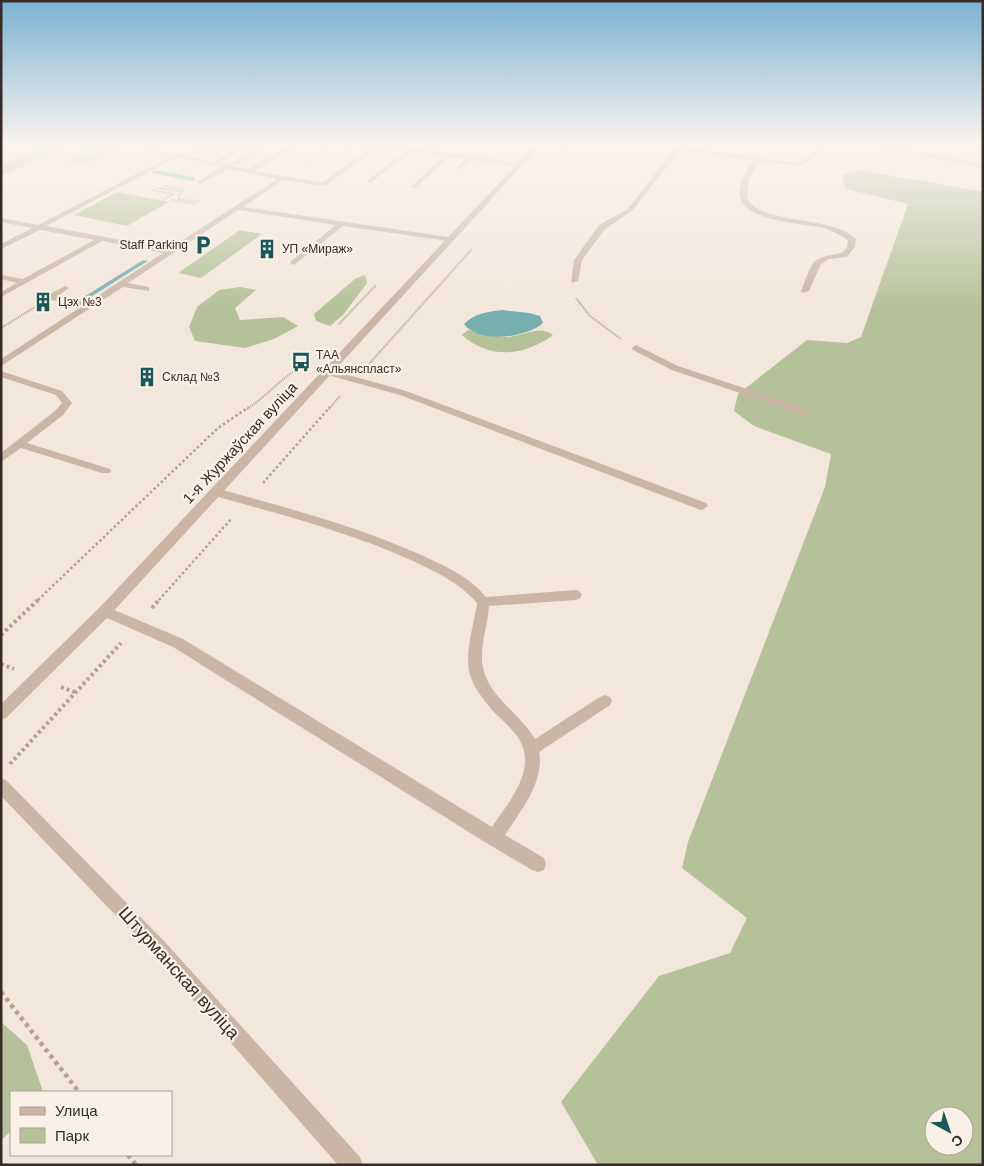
<svg xmlns="http://www.w3.org/2000/svg" width="984" height="1166" font-family="Helvetica,sans-serif">
	<style>
		.green { fill: #b5c299; fill-rule: evenodd }
		.water { fill: #77afb1 }
		.lines { fill: none; stroke-linecap: round; stroke-linejoin: round }
		.stream { fill: #77afb1; fill-rule: evenodd }
		.path-far3 { stroke: #b7a08f; stroke-width: 2; stroke-dasharray: 1 1; stroke-linecap: butt }
		.path-far2 { stroke: #b7a08f; stroke-width: 2.5; stroke-dasharray: 2.5 2.5; stroke-linecap: butt }
		.path-far1 { stroke: #b7a08f; stroke-width: 4; stroke-dasharray: 3 3; stroke-linecap: butt }
		.path { stroke: #b7a08f; stroke-width: 4.5; stroke-dasharray: 4 4; stroke-linecap: butt }
		.service { fill: #cbb6a5; fill-rule: evenodd }
		.minor { fill: #cbb6a5; fill-rule: evenodd }
		.labels { text-anchor: middle; stroke-width: 4.5; stroke-linejoin: round; paint-order: stroke }
		.far-poi-label { font-size: 12px; fill: #372b27; stroke: #faf1e6; text-anchor: start }
		.street-label { font-size: 15px; fill: #372b27; stroke: #faf1e6 }
		.near-street-label { font-size: 18px; fill: #372b27; stroke: #faf1e6 }
	</style>
	<rect width="100%" height="100%" fill="#f3e6da"/>
	<!-- green -->
	<g class="green">
		<polygon points="44,145 76,145 59,149 1,176 1,165"/>
		<path d="M87 145H124C108 153 87 169 68 163Z"/>
		<polygon points="209,145 234,145 214,156 193,153"/>
		<path d="M860 170 983 192V1165H598L561 1102 659 976 730 953 747 918 682 868 688 842 825 487 831 454 754 426 734 411 738 394 807 340 847 343 861 337 908 204 846 189 842 175ZM934 1116H964V1146H934Z"/>
		<polygon points="117,192 169,202 127,226 74,215"/>
		<polygon points="240,230 262,234 201,278 178,273"/>
		<polygon points="365,275 367,283 343,315 330,326 316,321 314,314 356,278"/>
		<polygon points="240,287 256,290 235,308 240,320 283,317 298,326 274,339 245,348 195,341 189,327 197,307 219,290"/>
		<path d="M468 330C481 333 494 337 507 337 523 336 540 324 553 335 524 356 490 360 462 335Z"/>
		<polygon points="1,1022 27,1045 43,1092 11,1092 11,1131 1,1140"/>
	</g>
	<!-- water -->
	<path class="water" d="M502 310 529 313 540 316 543 323C526 338 479 344 464 324 475 313 487 312 502 310Z"/>
	<g class="lines">
		<!-- stream -->
		<g class="stream">
			<polygon points="154,170 193,177 196,179 193,181 152,173"/>
			<polygon points="143,260 148,261 84,301 79,300"/>
		</g>
		<!-- path-far3 -->
		<g class="path-far3">
			<polyline points="554,157 566,145"/>
			<polyline points="306,162 326,150"/>
			<polyline points="165,186 183,189"/>
			<polyline points="158,188 179,191 183,189"/>
			<polyline points="152,190 174,194"/>
			<polyline points="184,191 179,195 179,199 196,202 199,200"/>
			<polyline points="163,200 173,194"/>
			<polyline points="172,200 193,204"/>
			<polyline points="576,298 590,316 621,339"/>
			<polyline points="339,324 376,285"/>
			<polyline points="1,328 35,307"/>
			<polyline points="369,364 472,249"/>
			<path d="M247 409C267 396 281 378 302 366"/>
			<polyline points="329,409 340,396"/>
		</g>
		<!-- path-far2 -->
		<g class="path-far2">
			<polyline points="263,483 330,407"/>
			<polyline points="38,600 218,428 249,407"/>
			<polyline points="159,600 232,518"/>
		</g>
		<!-- path-far1 -->
		<g class="path-far1">
			<polyline points="152,608 160,599"/>
			<polyline points="1,635 39,599"/>
			<polyline points="1,664 14,669"/>
			<polyline points="61,687 75,692"/>
			<polyline points="10,764 121,643"/>
		</g>
		<!-- path -->
		<g class="path">
			<polyline points="1,992 79,1092"/>
			<polyline points="128,1155 136,1165"/>
		</g>
		<!-- service -->
		<g class="service">
			<path d="M289 145H296L255 171 322 183 371 147 367 145 449 152 522 164 519 166 471 160 459 170 456 168 465 159 449 157 414 189 412 188V186L443 156 411 152 370 183 368 182V180L405 151 377 148 325 186 283 180 243 207 448 237 452 239 448 241 343 226 294 265 290 263 291 261 336 225 238 210 128 283 149 287V291L123 287 1 366V359L81 307 48 299V295L65 286 69 288 58 296 87 303 163 253 102 241 1 297V292L17 283 1 279V275L23 279 94 240 40 230 1 249V244L32 228 1 222V218L38 225 171 156 144 150V148L213 162 239 148H243V150L220 163 227 165 260 147H264V149L234 166 248 169ZM177 157 222 167 198 181 197 182 200 184 229 169 277 179 169 249 46 226Z"/>
			<polygon points="349,145 355,145 347,151 343,151 343,149"/>
			<path d="M656 145H668L799 163 822 145H828L802 166 759 162 749 181 747 198C761 226 830 214 856 239L855 247 847 257 829 259 821 264 809 291 802 293 801 291C813 262 809 258 842 253L847 247 848 240C840 235 833 231 824 228 803 223 746 222 740 197 737 185 747 171 753 161L680 150 632 211 605 229 582 260 578 281 571 283 574 260 599 225 628 209 674 149Z"/>
			<polygon points="636,345 678,366 810,410 811,412 810,414 802,414 672,370 633,350 632,348"/>
			<polygon points="327,369 406,391 706,503 708,506 702,510 698,509 400,395 324,374 324,370"/>
			<polygon points="1,371 62,391 72,403 63,415 27,443 110,469 111,471 110,473 102,473 21,448 1,462 1,453 55,411 62,403 56,395 1,377"/>
			<path d="M215 488C284 507 354 525 419 554 443 565 469 576 486 597L576 590 580 592 582 595 580 598 576 600 489 606C488 623 482 639 482 656 481 693 518 710 535 739L600 697 605 695 610 697 612 701 610 705 539 752C545 781 520 812 505 835L544 858 546 864 544 870 538 872 532 870 488 844 173 647 100 615 99 611 100 607 105 606 183 639 492 827C506 806 533 775 523 748 519 733 502 721 492 710 483 699 474 688 470 675 464 651 474 626 477 603 460 583 436 572 413 561 349 532 279 514 211 495L209 492Z"/>
		</g>
		<!-- minor -->
		<g class="minor">
			<polygon points="535,145 541,145 110,615 6,718 1,720 1,704 100,607"/>
			<polygon points="867,145 877,145 983,164 983,168"/>
			<polygon points="1,778 6,780 163,940 360,1157 363,1165 338,1165 151,952 1,796"/>
		</g>
	</g>
	<!-- sky -->
	<linearGradient id="sky" x2="0" y2="1"><stop stop-color="#7bb2d2"/><stop offset="0.47" stop-color="#faf4ee"/><stop offset="1" stop-color="#faf4ee" stop-opacity="0"/></linearGradient>
	<rect width="984" height="308" fill="url(#sky)"/>
	<!-- icons -->
	<defs>
		<symbol id="parking-bare" viewBox="-9 -9 18 18"><path d="M-3.5-5.5H1a3.5 3.5 0 0 1 0 7H-1V5.5H-3.5ZM-1-3.4V-.6H.8a1.4 1.4 0 0 0 0-2.8Z" fill="#1a575a" stroke="#faf1e6" stroke-width="2.5" paint-order="stroke"/></symbol>
		<symbol id="building-bare" viewBox="-9 -9 18 18"><path d="M-4-6H4V6H1V3H-1V6H-4ZM-2.5-4.3h1.7v1.8h-1.7ZM.8-4.3h1.7v1.8H.8ZM-2.5-1h1.7V.8h-1.7ZM.8-1h1.7V.8H.8Z" fill="#1a575a" stroke="#faf1e6" stroke-width="2.5" paint-order="stroke"/></symbol>
		<symbol id="bus-bare" viewBox="-9 -9 18 18"><path d="M-5-6H5V4H4V6H2V4H-2V6H-4V4H-5ZM-3.5-4V0h7V-4ZM-3.5 1.2v1.5H-2V1.2ZM2 1.2v1.5H3.5V1.2Z" fill="#1a575a" stroke="#faf1e6" stroke-width="2.5" paint-order="stroke"/></symbol>
	</defs>
	<g fill-rule="evenodd">
		<use href="#parking-bare" x="189" y="231" width="28" height="28"/>
		<use href="#building-bare" x="253" y="235" width="28" height="28"/>
		<use href="#building-bare" x="29" y="288" width="28" height="28"/>
		<use href="#bus-bare" x="287" y="348" width="28" height="28"/>
		<use href="#building-bare" x="133" y="363" width="28" height="28"/>
	</g>
	<g class="labels">
		<!-- far-poi labels -->
		<g class="far-poi-label">
			<text x="188" y="249" text-anchor="end">Staff Parking</text>
			<text x="282" y="253">УП «Мираж»</text>
			<text x="58" y="306">Цэх №3</text>
			<text x="316" y="359">ТАА<tspan x="316" dy="14">«Альянспласт»</tspan></text>
			<text x="162" y="381">Склад №3</text>
		</g>
		<!-- street labels -->
		<g class="street-label">
			<text transform="translate(240 443) rotate(-47)" y="5">1-я Журжаўская вуліца</text>
		</g>
		<!-- near-street labels -->
		<g class="near-street-label">
			<text transform="translate(179 973) rotate(48)" y="6">Штурманская вуліца</text>
		</g>
	</g>
	<!-- border -->
	<rect width="984" height="1166" fill="none" stroke="#372b27" stroke-width="5"/>
	<!-- legend -->
	<rect x="10" y="1091" width="162" height="65" fill="#faf1e6" stroke="#aca29a"/>
	<rect x="20" y="1107" width="25" height="8" fill="#cbb6a5" stroke="#aca29a"/>
	<text x="55" y="1116" font-size="15" fill="#372b27">Улица</text>
	<rect x="20" y="1128" width="25" height="15" fill="#b5c299" stroke="#aca29a"/>
	<text x="55" y="1141" font-size="15" fill="#372b27">Парк</text>
	<!-- north arrow -->
	<g transform="translate(949 1131) rotate(140)"><circle r="24" fill="#faf1e6" stroke="#aca29a"/>
	<path d="M0-4L9 19L0 12L-9 19Z" fill="#1a575a"/>
	<text y="-8" font-size="14" font-weight="bold" text-anchor="middle" fill="#372b27">С</text>
	</g>
</svg>
